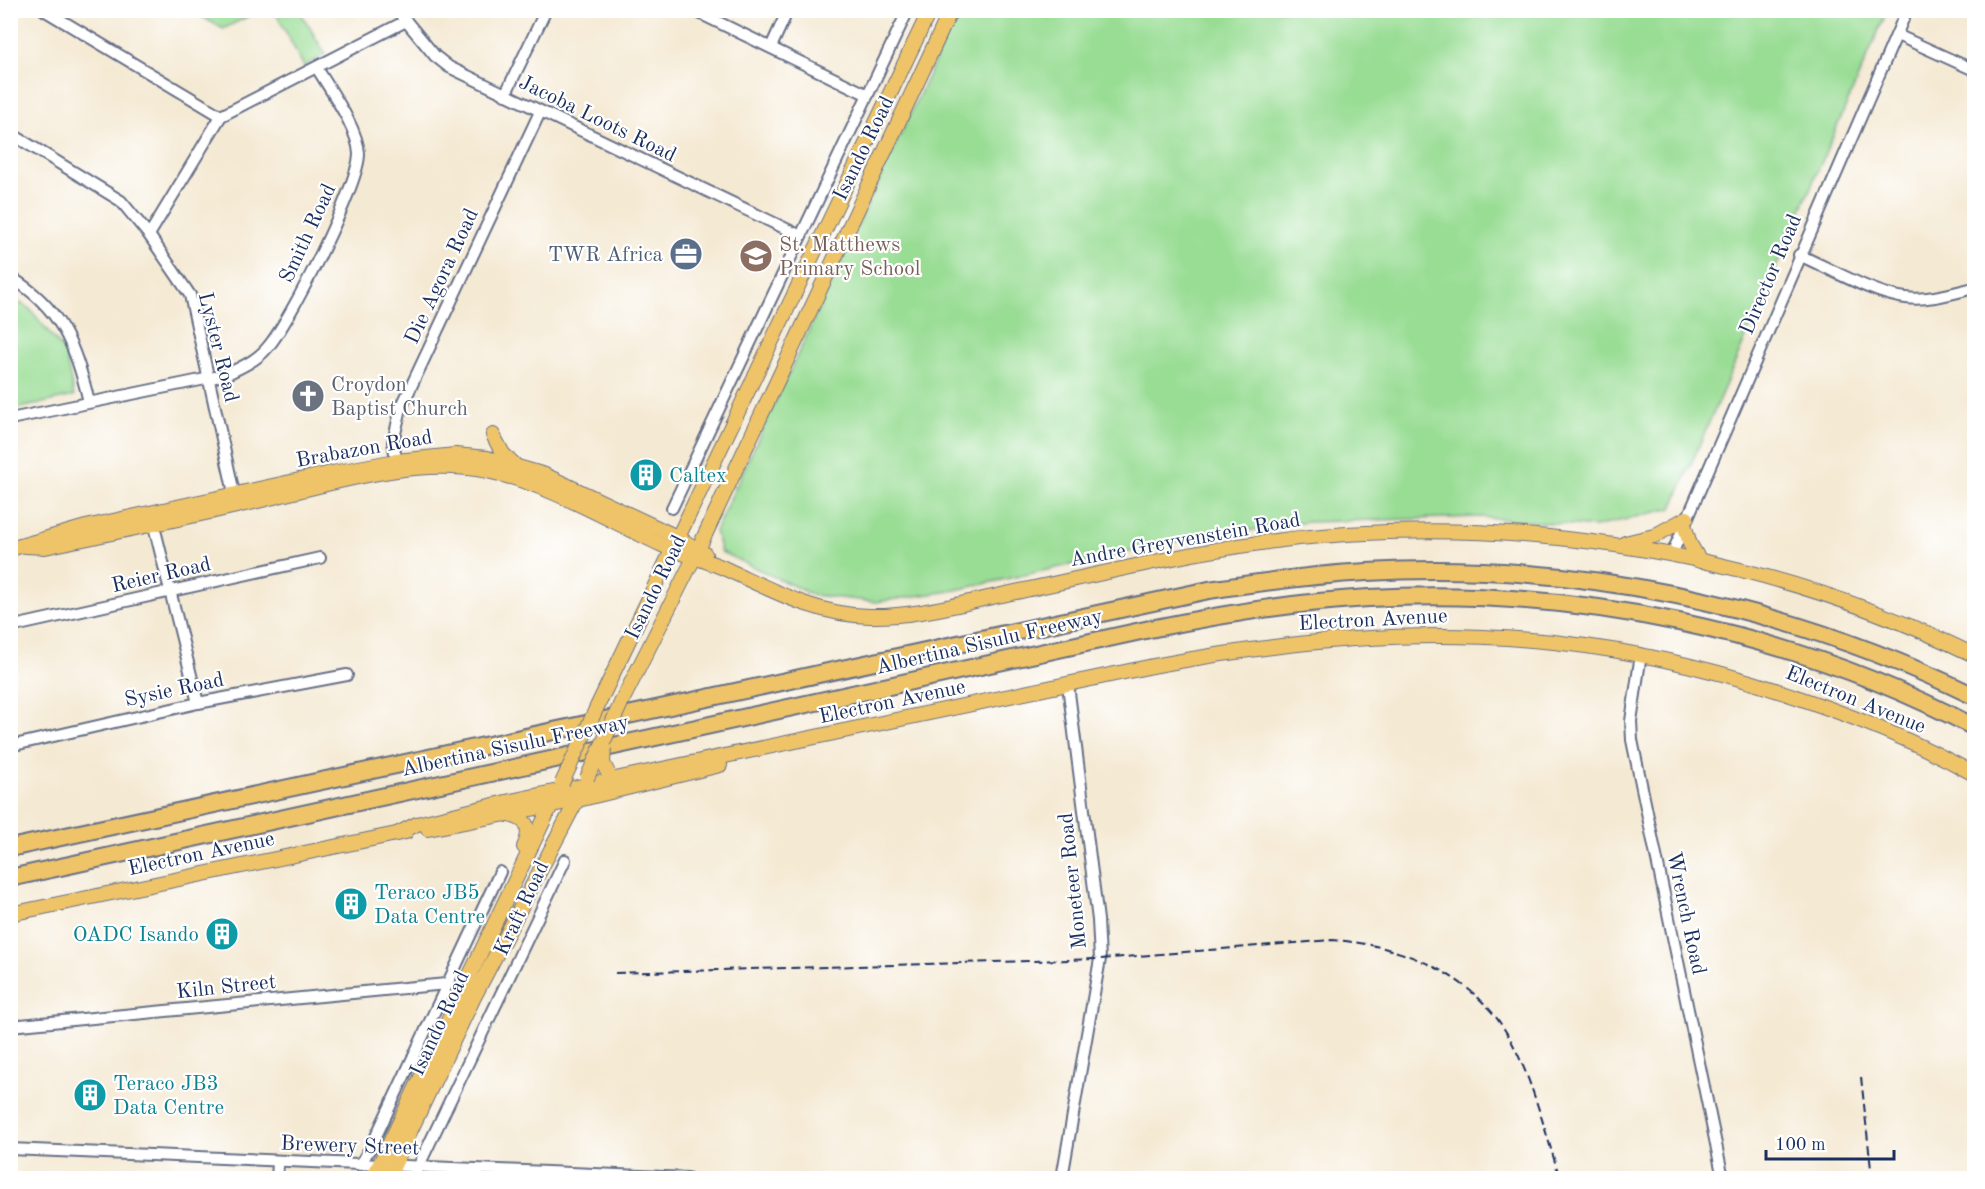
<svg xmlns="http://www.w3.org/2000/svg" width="1985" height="1189" font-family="'Old Standard TT',serif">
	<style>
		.green { fill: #99dd94; stroke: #5a8679; stroke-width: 1.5 }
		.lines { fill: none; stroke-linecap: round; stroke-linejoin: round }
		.minor-casing { stroke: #677087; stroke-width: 14 }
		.major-casing { stroke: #677087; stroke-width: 16 }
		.highway-casing { stroke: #677087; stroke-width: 20 }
		.minor { stroke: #fff; stroke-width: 10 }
		.major { stroke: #efc469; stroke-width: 14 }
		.highway { stroke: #efc469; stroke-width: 16 }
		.rail { stroke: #1b2f5e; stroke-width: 2; stroke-dasharray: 9 4.5; stroke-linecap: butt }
		.major-bridge-casing { stroke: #677087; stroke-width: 16; stroke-linecap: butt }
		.major-bridge { stroke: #efc469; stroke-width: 14 }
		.labels { text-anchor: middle; stroke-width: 4.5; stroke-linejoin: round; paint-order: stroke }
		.street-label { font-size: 21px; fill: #1b2f5e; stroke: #fff }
		.education-label { font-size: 21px; fill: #785e54; stroke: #fff; text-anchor: start }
		.service-label { font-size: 21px; fill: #4e5e75; stroke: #fff; text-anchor: end }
		.worship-label { font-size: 21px; fill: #5b616d; stroke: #fff; text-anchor: start }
		.culture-label { font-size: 21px; fill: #0d838f; stroke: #fff; text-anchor: start }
	</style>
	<rect width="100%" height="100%" fill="#fff"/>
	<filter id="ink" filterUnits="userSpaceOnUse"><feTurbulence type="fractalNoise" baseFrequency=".0167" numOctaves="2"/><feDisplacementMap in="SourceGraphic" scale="12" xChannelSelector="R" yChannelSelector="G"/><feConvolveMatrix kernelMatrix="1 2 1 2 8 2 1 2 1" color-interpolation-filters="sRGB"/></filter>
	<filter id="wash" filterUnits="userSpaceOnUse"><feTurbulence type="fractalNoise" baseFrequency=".008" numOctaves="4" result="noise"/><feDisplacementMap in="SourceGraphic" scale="24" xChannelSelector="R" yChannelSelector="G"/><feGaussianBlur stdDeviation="1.35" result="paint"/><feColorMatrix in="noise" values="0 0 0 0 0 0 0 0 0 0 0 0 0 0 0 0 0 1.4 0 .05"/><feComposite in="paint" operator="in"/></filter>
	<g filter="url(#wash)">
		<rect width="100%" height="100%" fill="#f4e9d3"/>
		<!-- green -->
		<g class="green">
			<polygon points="959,10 1885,10 1887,11 1672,508 1595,527 1481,517 1307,522 1184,540 951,591 876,602 813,595 721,552 715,531"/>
			<polygon points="192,11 259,11 223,29"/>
			<polygon points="275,11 300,11 325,54 304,67"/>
			<polygon points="10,297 30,309 65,352 74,396 11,410"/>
		</g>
	</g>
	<g filter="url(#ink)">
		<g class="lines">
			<defs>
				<g id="minor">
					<polyline points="44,10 221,116"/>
					<polyline points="397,10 435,56 449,67 801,236"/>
					<polyline points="693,10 868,95"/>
					<polyline points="1897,35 1974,70"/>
					<polyline points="771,47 788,10"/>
					<polyline points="505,95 546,10"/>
					<polyline points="10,133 121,201 149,235 190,295 236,502"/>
					<polyline points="149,235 221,116 406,21"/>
					<path d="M1799 255C1829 268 1875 295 1906 298 1928 301 1953 293 1974 288"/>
					<path d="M10 277C61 307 76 347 89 402"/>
					<path d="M10 419 225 375C240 368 256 361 267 348 289 324 359 184 359 154 358 128 330 90 317 68"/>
					<polyline points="398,469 393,442 401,408 540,112"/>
					<polyline points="672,508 908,10"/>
					<polyline points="152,518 198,703"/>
					<polyline points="1672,554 1907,10"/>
					<polyline points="10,627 320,558"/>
					<polyline points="1641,654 1631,721 1632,740 1723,1178"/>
					<polyline points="10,746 198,703 347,675"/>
					<polyline points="10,1026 446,984"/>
					<polyline points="10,1149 688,1178"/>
					<polyline points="360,1165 371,1147 500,872"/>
					<polyline points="277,1178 278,1163"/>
					<polyline points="413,1178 565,860"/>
					<polyline points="1062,1178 1100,959 1098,920 1068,685"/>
				</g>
				<g id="major">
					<polyline points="493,435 503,454 514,464"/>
					<polyline points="1684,524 1690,544 1700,561"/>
					<polyline points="1625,543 1654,536 1687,518"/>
					<path d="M26 546 45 547C111 533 176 520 241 505 317 488 410 455 487 471 549 484 606 519 662 545 684 555 707 560 728 570 774 591 817 615 869 616 913 617 955 605 997 596 1063 582 1128 567 1193 554 1455 503 1735 539 1974 655"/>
					<polyline points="10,549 86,527 327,474 396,461 456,455 487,458 545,475 677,537 705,554"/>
					<polyline points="622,701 696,554 951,10"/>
					<polyline points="596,709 930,10"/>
					<path d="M508 815C528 818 532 829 524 847"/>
					<polyline points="428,829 578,800 720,765"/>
					<path d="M399 833 417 824 506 802 1153 666C1383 622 1582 621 1805 700 1863 720 1921 744 1974 774"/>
					<polyline points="10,914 406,832"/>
					<polyline points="373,1178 554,799"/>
					<polyline points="388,1178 474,997 580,794"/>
				</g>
				<g id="highway">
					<path d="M10 848 1209 590C1261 582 1314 575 1367 572 1575 560 1787 605 1974 696"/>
					<path d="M10 878 1150 629C1223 614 1295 602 1369 598 1575 587 1792 631 1974 727"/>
				</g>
			</defs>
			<!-- minor casing -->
			<use href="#minor" class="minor-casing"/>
			<!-- major casing -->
			<use href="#major" class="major-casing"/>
			<!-- highway casing -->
			<use href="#highway" class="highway-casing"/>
			<!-- minor -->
			<use href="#minor" class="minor"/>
			<!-- major -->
			<use href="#major" class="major"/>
			<!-- highway -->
			<use href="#highway" class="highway"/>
			<!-- rail -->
			<g class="rail">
				<path d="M615 973 1100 959 1332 940C1400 944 1474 974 1509 1037 1533 1080 1545 1132 1560 1178"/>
				<polyline points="1861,1077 1872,1178"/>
			</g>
			<defs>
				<g id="major-bridge">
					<polyline points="604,748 603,763 608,773"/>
					<polyline points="587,778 622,701"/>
					<polyline points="562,783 596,709"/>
				</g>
			</defs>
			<!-- major-bridge casing -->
			<use href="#major-bridge" class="major-bridge-casing"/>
			<!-- major-bridge -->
			<use href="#major-bridge" class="major-bridge"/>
		</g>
	</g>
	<!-- icons -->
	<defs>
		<symbol id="office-disc" viewBox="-11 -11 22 22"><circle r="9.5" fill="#5c6f8a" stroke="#fff"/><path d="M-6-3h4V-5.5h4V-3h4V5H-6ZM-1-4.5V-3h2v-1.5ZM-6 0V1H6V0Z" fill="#fff"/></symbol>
		<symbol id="school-disc" viewBox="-11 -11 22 22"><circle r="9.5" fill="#8d6e63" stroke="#fff"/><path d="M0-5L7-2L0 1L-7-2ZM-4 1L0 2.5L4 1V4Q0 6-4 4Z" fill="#fff"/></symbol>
		<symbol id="church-disc" viewBox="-11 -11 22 22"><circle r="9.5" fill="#6b7280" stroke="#fff"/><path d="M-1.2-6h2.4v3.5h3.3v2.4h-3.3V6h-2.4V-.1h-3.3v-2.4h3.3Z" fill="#fff"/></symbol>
		<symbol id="building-disc" viewBox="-11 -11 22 22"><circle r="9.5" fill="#0f9aa8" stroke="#fff"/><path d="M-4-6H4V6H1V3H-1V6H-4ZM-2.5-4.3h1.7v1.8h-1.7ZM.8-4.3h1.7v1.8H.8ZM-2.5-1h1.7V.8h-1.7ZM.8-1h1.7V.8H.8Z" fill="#fff"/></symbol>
	</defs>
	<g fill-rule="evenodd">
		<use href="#office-disc" x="667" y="235" width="38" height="38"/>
		<use href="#school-disc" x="737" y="237" width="38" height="38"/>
		<use href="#church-disc" x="289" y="377" width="38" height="38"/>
		<use href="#building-disc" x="627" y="456" width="38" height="38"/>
		<use href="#building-disc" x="332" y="885" width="38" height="38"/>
		<use href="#building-disc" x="203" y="915" width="38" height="38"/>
		<use href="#building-disc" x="71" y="1076" width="38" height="38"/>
	</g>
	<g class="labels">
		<!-- street labels -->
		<g class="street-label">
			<text transform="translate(598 118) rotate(26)" y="7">Jacoba Loots Road</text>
			<text transform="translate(863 148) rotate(-64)" y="7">Isando Road</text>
			<text transform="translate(307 233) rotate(-65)" y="7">Smith Road</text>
			<text transform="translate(1770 274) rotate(-67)" y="7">Director Road</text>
			<text transform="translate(441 276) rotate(-65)" y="7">Die Agora Road</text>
			<text transform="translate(219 347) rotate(76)" y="7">Lyster Road</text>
			<text transform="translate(364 448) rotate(-10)" y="7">Brabazon Road</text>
			<text transform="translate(1185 539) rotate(-10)" y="7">Andre Greyvenstein Road</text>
			<text transform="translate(161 574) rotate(-13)" y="7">Reier Road</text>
			<text transform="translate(655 587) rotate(-64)" y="7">Isando Road</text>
			<text transform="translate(1373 619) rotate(-3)" y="7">Electron Avenue</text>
			<text transform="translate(989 641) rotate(-13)" y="7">Albertina Sisulu Freeway</text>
			<text transform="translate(174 689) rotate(-12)" y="7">Sysie Road</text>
			<text transform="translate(1856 699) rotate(22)" y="7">Electron Avenue</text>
			<text transform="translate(892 701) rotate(-12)" y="7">Electron Avenue</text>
			<text transform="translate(515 745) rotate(-12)" y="7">Albertina Sisulu Freeway</text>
			<text transform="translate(201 853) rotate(-12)" y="7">Electron Avenue</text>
			<text transform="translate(1072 881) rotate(-96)" y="7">Moneteer Road</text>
			<text transform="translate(521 908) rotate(-65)" y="7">Kraft Road</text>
			<text transform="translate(1687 913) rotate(78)" y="7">Wrench Road</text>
			<text transform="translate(226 986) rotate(-6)" y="7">Kiln Street</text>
			<text transform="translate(439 1023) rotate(-65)" y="7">Isando Road</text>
			<text transform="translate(350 1145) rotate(2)" y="7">Brewery Street</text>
		</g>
		<!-- education labels -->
		<g class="education-label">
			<text x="779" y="251">St. Matthews<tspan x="779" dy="24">Primary School</tspan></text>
		</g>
		<!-- service labels -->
		<g class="service-label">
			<text x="663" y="261">TWR Africa</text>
		</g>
		<!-- worship labels -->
		<g class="worship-label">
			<text x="331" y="391">Croydon<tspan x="331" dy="24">Baptist Church</tspan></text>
		</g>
		<!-- culture labels -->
		<g class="culture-label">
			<text x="669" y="482">Caltex</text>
			<text x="374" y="899">Teraco JB5<tspan x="374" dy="24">Data Centre</tspan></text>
			<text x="199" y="941" text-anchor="end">OADC Isando</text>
			<text x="113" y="1090">Teraco JB3<tspan x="113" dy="24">Data Centre</tspan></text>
		</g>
	</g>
	<!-- margin -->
	<rect width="1985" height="1189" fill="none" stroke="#fff" stroke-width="36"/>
	<!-- scale -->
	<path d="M1766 1150v9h128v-9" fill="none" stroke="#1b2f5e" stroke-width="3"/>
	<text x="1775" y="1150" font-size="18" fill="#1b2f5e" stroke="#ffffff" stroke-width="4.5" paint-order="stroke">100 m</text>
</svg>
